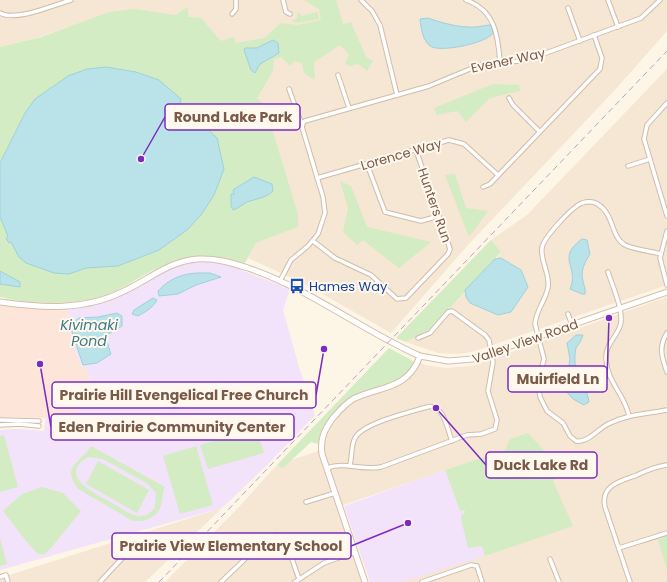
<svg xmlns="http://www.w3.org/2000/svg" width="667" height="582" font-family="Poppins,sans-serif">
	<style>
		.residential { fill: #f6e6d4 }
		.commercial { fill: #fee5da }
		.education { fill: #f2e3fa }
		.green { fill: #d4ecc3; fill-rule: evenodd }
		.water { fill: #b9e2e9; stroke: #9fd1db }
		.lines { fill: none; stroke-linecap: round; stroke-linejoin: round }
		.street-casing { stroke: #d0bcab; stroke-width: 5.5 }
		.secondary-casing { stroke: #d6beab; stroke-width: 7 }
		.street { stroke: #fff; stroke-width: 3.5 }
		.secondary { stroke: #fff; stroke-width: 5 }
		.rail { stroke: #b7a3c9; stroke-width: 1; stroke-dasharray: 6 4; stroke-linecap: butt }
		.labels { text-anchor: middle; stroke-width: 4; stroke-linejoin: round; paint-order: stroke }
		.street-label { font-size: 13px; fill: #795a49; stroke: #fff8ee }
		.transit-label { font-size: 13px; fill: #164399; stroke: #fff8ee; text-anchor: start }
		.water-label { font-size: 14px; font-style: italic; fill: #3f7a86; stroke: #fff8ee }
		.leader { fill: none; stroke: #7b2cbf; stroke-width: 1.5 }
		.callout-dot { fill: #7b2cbf; stroke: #fff8ee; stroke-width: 1.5 }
		.callout { fill: #fff8ee; stroke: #7b2cbf; stroke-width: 1.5 }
		.callout-label { font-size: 14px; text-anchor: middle; font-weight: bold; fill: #795a49 }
	</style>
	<rect width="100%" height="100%" fill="#fdf5e6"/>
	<!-- residential -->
	<g class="residential">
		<polygon points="0,0 282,0 286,15 283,0 667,0 667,31 614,91 467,246 391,333 303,283 248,258 256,243 298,227 298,215 265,105 258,100 248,61 97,17 36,38 0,47"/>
		<polygon points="667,69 667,285 475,351 460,354 438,353 406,342 431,329 501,253 491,240 527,215"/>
		<polygon points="667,297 667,582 403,582 505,450 340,506 365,582 165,582 238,508 277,465 321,450 324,432 348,403 418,362 425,365 446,368 472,366"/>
		<polygon points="222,508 145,582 0,582 0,578"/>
	</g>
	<!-- commercial -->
	<polygon class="commercial" points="0,304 26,308 67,309 70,321 68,328 73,345 81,366 86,368 90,378 76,418 46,415 46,418 0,417"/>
	<!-- education -->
	<g class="education">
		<polygon points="196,262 211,262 231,266 290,289 283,310 299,367 315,415 269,463 222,508 0,570 0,430 17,429 44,431 46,414 76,418 88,384 90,378 86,369 81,366 72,342 68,328 70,321 67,309 89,306 116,298 137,288 170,268"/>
		<polygon points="445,470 460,511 465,510 485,556 403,582 370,582 344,506"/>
	</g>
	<!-- green -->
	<g class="green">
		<path d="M304 0H336L343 24 351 22 366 57 373 61 367 71 358 64 350 66 345 64 349 54 340 45 314 62 315 80 304 73 302 63 294 61 290 66 281 57 274 59 273 71 257 98 265 105 298 214V227L256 243 245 263C210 251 178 256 146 274 132 282 118 291 103 296 73 305 30 305 0 297V47L41 37 109 12 135 9 175 15 188 7V17L201 18 221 41 234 37 236 43 264 38 281 23 297 25 321 20 319 9Z"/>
		<polygon points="317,12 319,19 298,23 291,21 297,18 297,13 300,13 302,16"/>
		<polygon points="493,84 519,85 520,91 490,98 466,122 457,111 437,115 434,108"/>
		<polygon points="455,174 466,208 488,211 469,237 445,175"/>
		<polygon points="340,181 351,186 367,227 431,242 399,268 363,240 357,245 343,232 348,208"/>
		<polygon points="491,240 501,252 431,329 406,342 396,338"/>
		<polygon points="389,348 415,362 409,374 393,383 353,397 334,413 332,411 334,414 321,431 318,444 311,442 283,468 277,465"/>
		<polygon points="256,428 264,453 208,469 200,445"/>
		<polygon points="528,433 557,465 553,481 573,526 485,556 482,546 468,548 461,519 462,513 464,514 465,510 460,511 445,470 505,450 510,439"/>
		<polygon points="4,435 18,487 0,492 0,436"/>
		<path d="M91 446 165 487C162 493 163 496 162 502 159 517 147 522 133 521L78 489C60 465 82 462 91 446ZM88 457 103 459 148 484 156 493 155 507C151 512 147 516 140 516 130 516 120 507 112 503 96 494 56 476 88 457Z"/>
		<polygon points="196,446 213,505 180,514 163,456"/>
		<polygon points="98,461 149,490 137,513 86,484"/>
		<polygon points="42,487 63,493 81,511 51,548 45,554 38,554 26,541 3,511 22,494"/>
		<polygon points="667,536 667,570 658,540"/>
		<polygon points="0,538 7,564 0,566"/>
	</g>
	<!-- water -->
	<g class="water">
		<path d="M428 18C442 23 460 28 475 27 480 27 485 25 491 25L493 33C487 43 443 52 432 47 423 43 421 28 420 19Z"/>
		<polygon points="273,40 278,43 279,53 260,64 255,73 251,70 244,50 245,48 257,48"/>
		<polygon points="106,67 136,72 159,80 181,99 180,103 217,138 224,169 214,195 201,215 187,230 159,250 118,266 86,268 69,274 54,273 26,263 19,257 11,242 9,243 6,238 8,236 0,217 0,163 25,113 35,99 68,76 87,69"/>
		<path d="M254 177 272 184 273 191C266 198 255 199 247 202 243 204 239 208 233 210L231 206V194H234L233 190Z"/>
		<path d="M582 239 587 240 590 254C585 262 580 271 583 281 584 286 586 289 585 294H582L570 289C580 266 555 259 582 239Z"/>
		<polygon points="501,258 521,270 528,287 511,312 498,315 470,303 466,297 465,290 495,259"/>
		<polygon points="0,271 20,282 20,287 0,284"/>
		<path d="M197 273H210L221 277 196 285 178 294 159 296 158 291C169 279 181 274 197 273Z"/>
		<path d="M153 298 157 300C153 308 145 312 138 316L132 314 134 310Z"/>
		<polygon points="117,313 122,316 122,326 105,336 111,354 97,363 83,365 71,329 71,324 79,318 98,317"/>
		<path d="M576 335H583C581 342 579 343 576 348 574 354 575 371 577 377 580 387 587 387 589 402L584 405 573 399 565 390 570 359 567 343Z"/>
	</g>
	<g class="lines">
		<defs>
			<g id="street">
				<polyline points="283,0 286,12 290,14"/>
				<polyline points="361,0 372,11 380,25 397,95"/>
				<path d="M466 0C495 10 498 35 500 62"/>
				<polyline points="608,0 618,27"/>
				<polyline points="568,8 580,41"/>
				<path d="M0 13C16 22 54 5 71 0"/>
				<polyline points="232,14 236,9 236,0"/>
				<polyline points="338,75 349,108"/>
				<polyline points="509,98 513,105 540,132"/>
				<polyline points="667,103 647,125 644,139 667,216"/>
				<polyline points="303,123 305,121 429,86 482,64 520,61 538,56 641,18 660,0"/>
				<polyline points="367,164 385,212 421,221 439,216"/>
				<polyline points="628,166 650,159"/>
				<polyline points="317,178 449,140 464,144 498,175"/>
				<polyline points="483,187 490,184 600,69 602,58 594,35"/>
				<polyline points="667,231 660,258 667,285"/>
				<polyline points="313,241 335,258 371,275 397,299 406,298 448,254 450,249 416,150"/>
				<path d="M661 254C650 251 636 250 625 245 611 237 614 215 599 205 594 201 588 201 582 203 572 207 543 238 542 248 540 261 550 273 548 287 546 300 536 310 535 324L544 359 538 382 540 397 547 411 563 423 570 436 576 441C588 443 598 429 608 424 627 414 647 414 667 410"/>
				<path d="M608 272C612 285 625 313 620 326 616 338 605 345 606 359 607 382 625 395 629 416"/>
				<polyline points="280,281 291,260 308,246 318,234 325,213 323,197 302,127 303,123 300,120 289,89"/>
				<polyline points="568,314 572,325"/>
				<path d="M667 333C658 347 662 358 667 372"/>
				<polyline points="0,420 39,421"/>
				<polyline points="0,425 19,424 39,426"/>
				<path d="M350 465C352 457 351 445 355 438 363 423 410 412 427 407 444 403 447 429 452 441"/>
				<path d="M327 468C345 461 362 471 381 467L467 435 481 434 495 429 497 420 488 391 493 362 489 340 485 335 452 311 448 312 430 333 418 338"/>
				<polyline points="306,502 335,493"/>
				<polyline points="619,548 667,533"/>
				<polyline points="550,559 559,582"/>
				<polyline points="0,577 6,575 8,582"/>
				<polyline points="100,582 128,552 129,545"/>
				<path d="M221 582 267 538C273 534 279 534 285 539L299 579"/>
				<polyline points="295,582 324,563 355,552"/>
				<polyline points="422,582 471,565 477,566 482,582"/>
				<path d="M630 582 605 507C600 485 621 481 637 475 647 470 655 467 667 465"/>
			</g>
			<g id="secondary">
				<path d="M0 302C42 308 85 311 124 291 150 279 169 261 198 259 216 258 232 263 248 268 310 289 361 330 420 356L448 361 473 359 667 292"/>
				<path d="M365 582 322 454C320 439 324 430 333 418 339 411 345 404 353 399 380 386 408 390 420 356"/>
			</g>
		</defs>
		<!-- street casing -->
		<use href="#street" class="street-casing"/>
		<!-- secondary casing -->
		<use href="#secondary" class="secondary-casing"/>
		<!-- street -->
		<use href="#street" class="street"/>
		<!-- secondary -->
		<use href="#secondary" class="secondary"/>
		<!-- rail -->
		<polyline class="rail" points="159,582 667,51"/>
	</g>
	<!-- icons -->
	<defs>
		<symbol id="bus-bare" viewBox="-9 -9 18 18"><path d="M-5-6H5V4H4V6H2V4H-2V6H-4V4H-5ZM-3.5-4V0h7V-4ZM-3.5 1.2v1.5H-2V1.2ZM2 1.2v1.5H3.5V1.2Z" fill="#1a4fb4" stroke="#fff8ee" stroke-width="2.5" paint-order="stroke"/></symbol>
	</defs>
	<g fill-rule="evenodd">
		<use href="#bus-bare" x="286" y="275" width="22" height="22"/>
	</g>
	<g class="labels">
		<!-- street labels -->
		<g class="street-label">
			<text transform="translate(508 60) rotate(-12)" y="5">Evener Way</text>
			<text transform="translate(401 154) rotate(-16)" y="5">Lorence Way</text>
			<text transform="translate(435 205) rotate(71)" y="5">Hunters Run</text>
			<text transform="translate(525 341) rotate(-19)" y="5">Valley View Road</text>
		</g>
		<!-- transit labels -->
		<g class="transit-label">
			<text x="309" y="291">Hames Way</text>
		</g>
		<!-- water labels -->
		<g class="water-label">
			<text x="89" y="330">Kivimaki<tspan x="89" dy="16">Pond</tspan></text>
		</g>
	</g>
	<!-- callouts -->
	<path class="leader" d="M141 159L165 117M609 318L607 379M324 349L316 395M40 364L51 427M436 408L486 465M408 523L351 546"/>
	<g class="callout-dot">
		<circle cx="141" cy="159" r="4"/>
		<circle cx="609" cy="318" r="4"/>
		<circle cx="324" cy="349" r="4"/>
		<circle cx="40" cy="364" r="4"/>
		<circle cx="436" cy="408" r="4"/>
		<circle cx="408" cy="523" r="4"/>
	</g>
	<g class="callout">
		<rect x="165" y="104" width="135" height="26" rx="4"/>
		<rect x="508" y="366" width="99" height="26" rx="4"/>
		<rect x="52" y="382" width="264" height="26" rx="4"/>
		<rect x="51" y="414" width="243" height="26" rx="4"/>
		<rect x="486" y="452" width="111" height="26" rx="4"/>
		<rect x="112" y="533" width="239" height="26" rx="4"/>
	</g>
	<g class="callout-label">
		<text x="233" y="122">Round Lake Park</text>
		<text x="558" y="384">Muirfield Ln</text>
		<text x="184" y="400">Prairie Hill Evengelical Free Church</text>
		<text x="172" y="432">Eden Prairie Community Center</text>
		<text x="541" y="470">Duck Lake Rd</text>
		<text x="231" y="551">Prairie View Elementary School</text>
	</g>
</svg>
